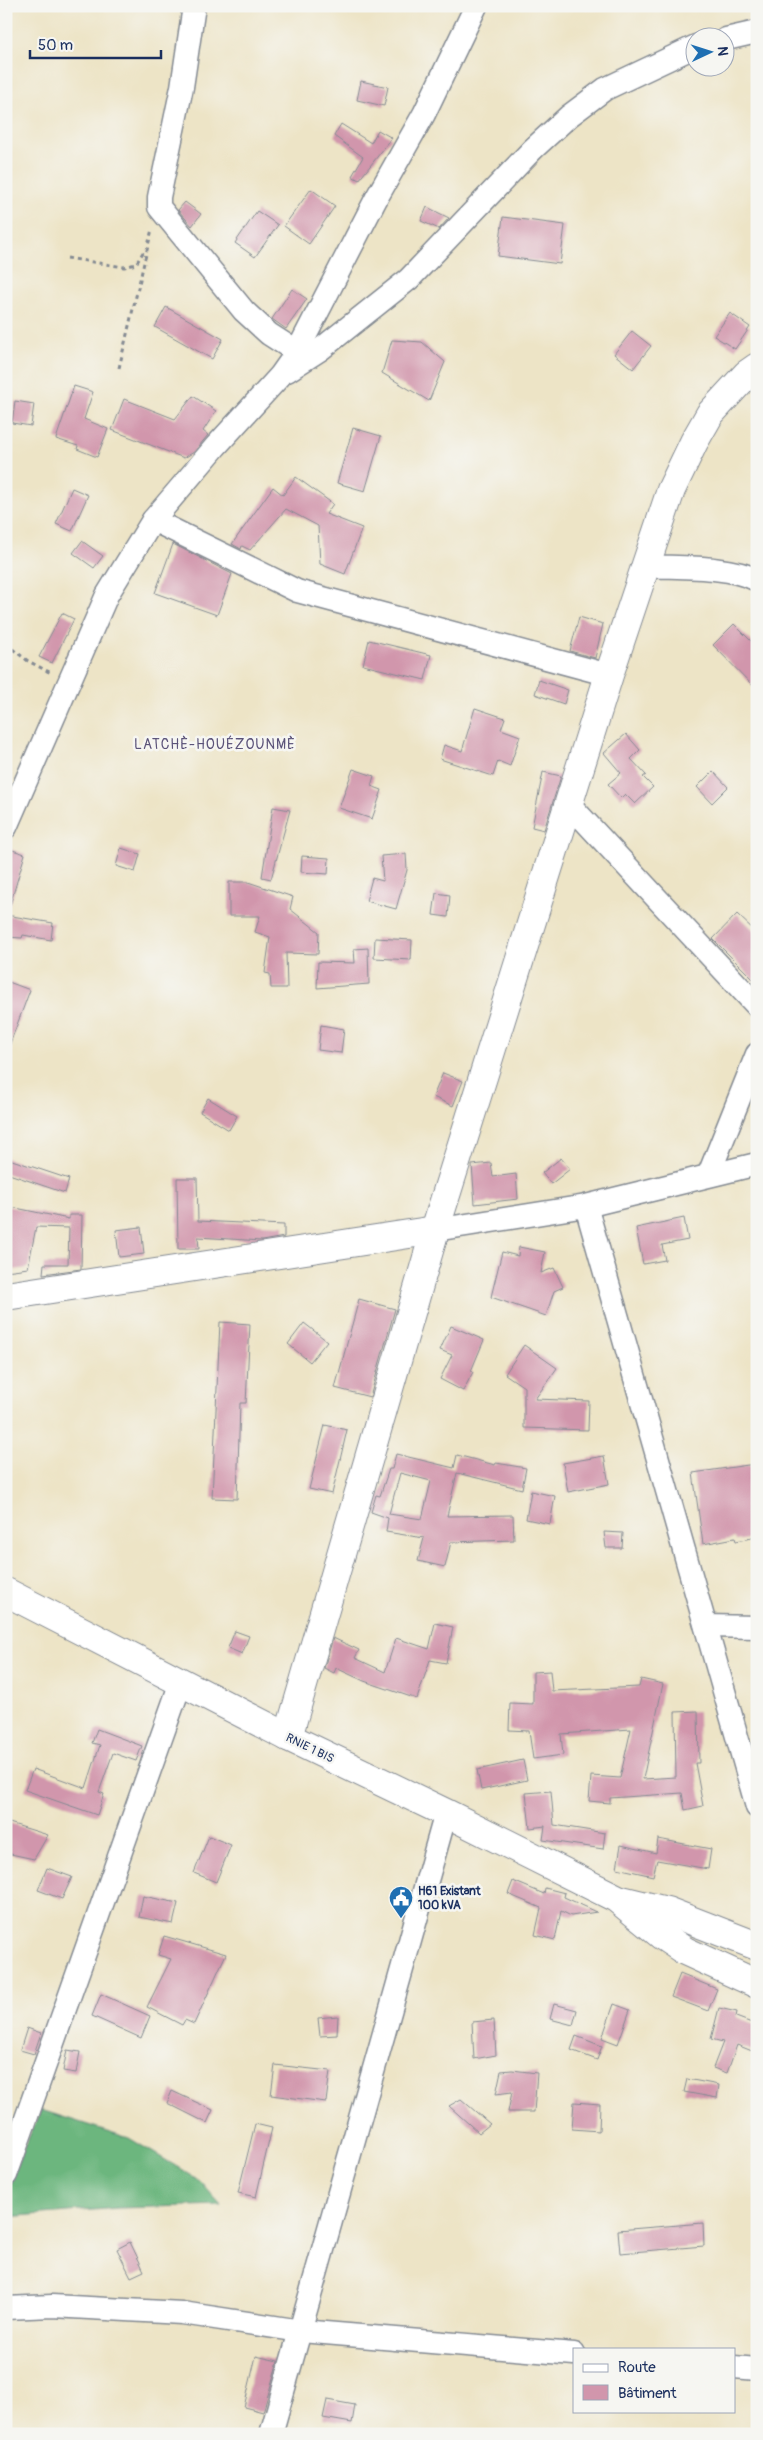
<svg xmlns="http://www.w3.org/2000/svg" width="763" height="2440" font-family="Pangolin,sans-serif">
	<style>
		.forest { fill: #6cb67e; stroke: #44726e }
		.building { fill: #d196ac; fill-rule: evenodd }
		.lines { fill: none; stroke-linecap: round; stroke-linejoin: round }
		.minor-casing { stroke: #848a92; stroke-width: 25 }
		.major-casing { stroke: #848a92; stroke-width: 30 }
		.path { stroke: #848a92; stroke-width: 3; stroke-dasharray: 4 4; stroke-linecap: butt }
		.minor { stroke: #fff; stroke-width: 22 }
		.major { stroke: #fff; stroke-width: 28 }
		.labels { text-anchor: middle; stroke-width: 5; stroke-linejoin: round; paint-order: stroke }
		.street-label { font-size: 12px; fill: #1b2f5e; stroke: #f6f6f2 }
		.poi-label { font-size: 12px; font-weight: bold; fill: #1b2f5e; stroke: #f6f6f2; text-anchor: start }
		.neighbourhood-label { font-size: 14px; letter-spacing: 1px; fill: #5b5379; stroke: #f6f6f2 }
	</style>
	<rect width="100%" height="100%" fill="#f6f6f2"/>
	<filter id="ink" filterUnits="userSpaceOnUse"><feTurbulence type="fractalNoise" baseFrequency=".02" numOctaves="2"/><feDisplacementMap in="SourceGraphic" scale="10" xChannelSelector="R" yChannelSelector="G"/><feConvolveMatrix kernelMatrix="1 2 1 2 8 2 1 2 1" color-interpolation-filters="sRGB"/></filter>
	<filter id="wash" filterUnits="userSpaceOnUse"><feTurbulence type="fractalNoise" baseFrequency=".0096" numOctaves="4" result="noise"/><feDisplacementMap in="SourceGraphic" scale="20" xChannelSelector="R" yChannelSelector="G"/><feGaussianBlur stdDeviation="1.12" result="paint"/><feColorMatrix in="noise" values="0 0 0 0 0 0 0 0 0 0 0 0 0 0 0 0 0 1.4 0 .05"/><feComposite in="paint" operator="in"/></filter>
	<g filter="url(#wash)">
		<rect width="100%" height="100%" fill="#ede4c6"/>
		<!-- forest -->
		<polygon class="forest" points="41,2110 129,2138 199,2180 221,2205 118,2208 6,2217 6,2188"/>
		<g id="blocks">
			<!-- building -->
			<g class="building">
				<polygon points="361,81 388,87 384,106 357,100"/>
				<polygon points="341,124 371,143 378,130 392,138 359,180 352,176 363,157 334,136"/>
				<polygon points="311,189 335,206 309,244 284,226"/>
				<polygon points="185,202 201,214 192,226 178,210"/>
				<polygon points="427,207 449,218 439,229 421,221"/>
				<polygon points="257,211 278,225 255,257 235,243"/>
				<polygon points="503,217 565,225 560,264 498,256"/>
				<polygon points="292,289 307,299 286,329 272,319"/>
				<polygon points="166,307 223,339 212,359 155,327"/>
				<polygon points="730,313 750,327 735,349 714,336"/>
				<polygon points="632,331 651,346 633,369 614,354"/>
				<polygon points="392,340 422,342 445,362 429,401 382,373"/>
				<polygon points="74,386 93,392 84,419 108,429 97,457 77,449 78,446 56,439"/>
				<polygon points="193,396 216,411 203,431 208,435 194,452 184,458 112,430 124,399 175,419"/>
				<polygon points="15,401 34,404 31,426 12,423"/>
				<polygon points="353,428 381,436 365,491 337,483"/>
				<polygon points="296,477 333,504 326,514 362,528 345,574 320,564 318,526 286,509 250,550 242,546 241,549 232,544 273,487 283,495"/>
				<polygon points="72,488 88,495 72,531 56,524"/>
				<polygon points="82,541 103,556 94,568 73,553"/>
				<polygon points="173,544 232,574 217,615 155,593"/>
				<polygon points="62,613 74,619 52,663 39,657"/>
				<polygon points="579,617 603,624 595,658 570,651"/>
				<polygon points="734,624 757,647 757,690 713,645"/>
				<polygon points="369,640 431,655 425,680 363,665"/>
				<polygon points="539,680 568,690 564,704 535,694"/>
				<polygon points="475,708 505,718 501,729 520,736 510,766 498,761 493,776 440,759 444,745 462,751"/>
				<polygon points="626,734 640,750 631,759 646,775 643,777 653,787 635,804 625,794 621,798 608,784 621,773 604,753"/>
				<polygon points="353,769 374,776 371,786 382,790 372,819 339,808"/>
				<polygon points="713,771 728,787 712,803 697,787"/>
				<polygon points="543,772 561,776 544,830 532,827"/>
				<polygon points="273,807 290,810 271,879 262,877"/>
				<polygon points="6,848 25,854 10,905 6,905"/>
				<polygon points="121,848 140,854 135,872 116,866"/>
				<polygon points="406,854 407,870 396,909 366,901 372,878 383,881 381,856"/>
				<polygon points="302,856 329,858 328,874 301,872"/>
				<polygon points="229,882 248,882 293,897 290,909 319,932 318,954 286,953 287,988 271,988 270,974 265,973 270,937 255,932 260,916 229,916"/>
				<polygon points="436,893 450,895 448,917 433,915"/>
				<polygon points="737,914 757,933 757,983 713,939"/>
				<polygon points="6,915 53,923 51,940 23,935 22,938 6,937"/>
				<polygon points="375,938 412,940 411,960 374,958"/>
				<polygon points="368,948 369,984 317,988 318,962 355,963 354,949"/>
				<polygon points="6,981 30,990 8,1049 6,1049"/>
				<polygon points="321,1025 344,1029 341,1053 318,1050"/>
				<polygon points="443,1073 463,1081 453,1106 433,1097"/>
				<polygon points="208,1098 237,1116 229,1130 200,1112"/>
				<polygon points="6,1158 69,1179 65,1193 6,1173"/>
				<polygon points="561,1158 570,1169 551,1184 542,1173"/>
				<polygon points="491,1163 493,1177 516,1174 518,1199 475,1204 472,1165"/>
				<polygon points="177,1178 197,1178 198,1221 284,1225 284,1237 262,1241 198,1237 199,1249 178,1249"/>
				<polygon points="6,1206 69,1219 69,1215 82,1215 81,1269 43,1274 44,1264 68,1264 69,1228 36,1227 28,1268 6,1271"/>
				<polygon points="684,1218 688,1240 662,1245 665,1260 643,1264 636,1228"/>
				<polygon points="141,1227 144,1254 119,1257 116,1230"/>
				<polygon points="519,1247 545,1252 541,1273 554,1268 563,1287 554,1291 546,1316 491,1297 502,1252 518,1256"/>
				<polygon points="359,1299 395,1309 370,1397 335,1388"/>
				<polygon points="220,1322 250,1324 246,1403 240,1403 237,1499 212,1498"/>
				<polygon points="304,1323 327,1341 310,1362 288,1344"/>
				<polygon points="451,1326 484,1340 471,1371 473,1372 463,1391 440,1379 452,1355 440,1350"/>
				<polygon points="524,1345 557,1368 535,1399 589,1401 588,1430 524,1428 524,1387 505,1374"/>
				<polygon points="325,1425 347,1430 332,1494 309,1489"/>
				<path d="M396 1454 454 1468 457 1455 495 1465 496 1463 526 1468 522 1489 457 1473 447 1516 513 1515 514 1540 451 1542 445 1567 418 1561 424 1538 386 1532 388 1518 371 1512 376 1495 380 1496 389 1469H392ZM400 1473 431 1481 422 1519 389 1514Z"/>
				<polygon points="604,1456 609,1484 568,1492 563,1463"/>
				<polygon points="755,1464 757,1537 736,1541 735,1538 703,1544 693,1473"/>
				<polygon points="531,1491 555,1496 550,1524 526,1519"/>
				<polygon points="604,1532 623,1533 622,1548 606,1548"/>
				<polygon points="435,1623 453,1627 446,1663 430,1660 417,1699 364,1681 336,1668 334,1673 324,1668 333,1638 359,1650 355,1658 385,1672 396,1638 429,1649"/>
				<polygon points="235,1631 249,1636 242,1654 228,1648"/>
				<polygon points="550,1671 552,1691 639,1687 641,1679 663,1684 643,1779 676,1777 675,1712 698,1711 699,1763 695,1763 703,1806 685,1810 682,1793 610,1798 610,1803 589,1801 591,1776 620,1778 631,1729 561,1734 563,1755 533,1759 529,1731 509,1730 510,1703 533,1704 533,1672"/>
				<polygon points="97,1729 142,1746 136,1761 113,1753 99,1792 104,1794 97,1815 25,1790 33,1769 86,1788 100,1745 92,1743"/>
				<polygon points="523,1760 527,1780 481,1790 477,1770"/>
				<polygon points="551,1791 554,1825 605,1833 603,1849 543,1840 545,1826 530,1828 526,1793"/>
				<polygon points="6,1822 48,1835 34,1859 6,1853"/>
				<polygon points="209,1836 231,1845 216,1882 194,1873"/>
				<polygon points="658,1839 711,1849 708,1869 657,1860 653,1876 617,1868 621,1845 656,1853"/>
				<polygon points="47,1868 72,1877 62,1899 38,1890"/>
				<polygon points="513,1881 544,1894 545,1888 565,1893 564,1897 597,1912 571,1916 561,1911 555,1940 535,1935 541,1908 508,1894"/>
				<polygon points="143,1896 178,1903 173,1924 139,1917"/>
				<polygon points="164,1936 226,1954 194,2024 185,2020 182,2025 147,2007 171,1959 158,1955"/>
				<polygon points="680,1974 717,1989 708,2011 671,1997"/>
				<polygon points="101,1994 150,2016 141,2038 92,2016"/>
				<polygon points="554,2004 577,2010 573,2025 550,2019"/>
				<polygon points="614,2004 630,2010 618,2044 602,2038"/>
				<polygon points="719,2008 737,2012 736,2017 757,2025 757,2053 737,2045 727,2073 713,2068 723,2042 711,2039"/>
				<polygon points="338,2016 337,2035 320,2036 318,2018"/>
				<polygon points="494,2020 496,2055 474,2059 472,2022"/>
				<polygon points="27,2028 41,2033 34,2054 20,2050"/>
				<polygon points="576,2036 602,2046 597,2060 571,2050"/>
				<polygon points="67,2050 80,2052 76,2073 63,2071"/>
				<polygon points="275,2065 330,2071 326,2102 271,2095"/>
				<polygon points="512,2070 537,2073 534,2112 508,2112 512,2092 496,2094 501,2071"/>
				<polygon points="687,2079 719,2085 717,2098 684,2092"/>
				<polygon points="172,2091 213,2110 207,2123 167,2103"/>
				<polygon points="461,2099 490,2124 479,2133 449,2106"/>
				<polygon points="574,2102 600,2104 599,2131 572,2129"/>
				<polygon points="255,2124 272,2128 256,2197 238,2193"/>
				<polygon points="703,2223 704,2246 620,2253 618,2230"/>
				<polygon points="130,2242 144,2271 131,2277 117,2249"/>
				<polygon points="256,2356 278,2361 263,2412 244,2407"/>
				<polygon points="327,2400 355,2405 352,2423 323,2418"/>
			</g>
		</g>
	</g>
	<g filter="url(#ink)">
		<use href="#blocks" fill-opacity="0" stroke="#848a92" stroke-width="1"/>
		<g class="lines">
			<defs>
				<g id="minor">
					<polyline points="194,6 182,87 159,197 159,207 244,311 269,334 297,352"/>
					<polyline points="726,39 757,32"/>
					<polyline points="287,371 321,349 409,279 533,149 569,116 605,89 696,46"/>
					<polyline points="153,520 297,591 609,675"/>
					<path d="M646 566C678 568 728 565 757 580"/>
					<polyline points="569,804 757,1006"/>
					<polyline points="6,827 107,595 153,520 216,446 280,376 297,352 376,199 424,114 476,6"/>
					<polyline points="709,1174 757,1054"/>
					<polyline points="586,1206 757,1807"/>
					<polyline points="435,1230 586,1206 757,1164"/>
					<polyline points="706,1626 757,1627"/>
					<polyline points="6,2175 181,1682"/>
					<polyline points="6,2308 52,2306 182,2313 301,2331 574,2354"/>
					<polyline points="734,2367 757,2369"/>
					<polyline points="271,2434 446,1813"/>
				</g>
				<g id="major">
					<polyline points="6,1296 435,1230"/>
					<polyline points="6,1592 288,1737 446,1813 616,1898 661,1935 685,1951 757,1984"/>
					<polyline points="288,1737 435,1230 609,675 671,490 694,442 710,414 747,374 757,367"/>
					<polyline points="622,1900 667,1911 757,1946"/>
				</g>
			</defs>
			<!-- minor casing -->
			<use href="#minor" class="minor-casing"/>
			<!-- major casing -->
			<use href="#major" class="major-casing"/>
			<!-- path -->
			<g class="path">
				<polyline points="67,258 124,267 136,264 145,249"/>
				<polyline points="119,368 152,229"/>
				<polyline points="6,644 28,661 53,674"/>
			</g>
			<!-- minor -->
			<use href="#minor" class="minor"/>
			<!-- major -->
			<use href="#major" class="major"/>
		</g>
	</g>
	<!-- icons -->
	<defs>
		<symbol id="civic-pin" viewBox="-11 -11 22 30"><path d="M0 17L-7.5 6A9.5 9.5 0 1 1 7.5 6Z" fill="#1f6fb2" stroke="#f6f6f2"/><path d="M-.6-6.5H3V-4.5H.6V-3L4-1V1h2V6H-6V1h2V-1L-.6-3ZM-1.2 2.5V6h2.4V2.5Z" fill="#fff"/></symbol>
	</defs>
	<g fill-rule="evenodd">
		<use href="#civic-pin" x="387" y="1884" width="28" height="38"/>
	</g>
	<g class="labels">
		<!-- street labels -->
		<g class="street-label">
			<text transform="translate(310 1748) rotate(26)" y="4">RNIE 1 BIS</text>
		</g>
		<!-- poi labels -->
		<g class="poi-label">
			<text x="418" y="1895">H61 Existant<tspan x="418" dy="14">100 kVA</tspan></text>
		</g>
		<!-- neighbourhood labels -->
		<g class="neighbourhood-label">
			<text x="215" y="749">LATCHÈ-HOUÉZOUNMÈ</text>
		</g>
	</g>
	<!-- margin -->
	<rect width="763" height="2440" fill="none" stroke="#f6f6f2" stroke-width="25"/>
	<!-- legend -->
	<rect x="573" y="2348" width="162" height="65" fill="#f6f6f2" stroke="#9ea6b7"/>
	<rect x="583" y="2364" width="25" height="8" fill="#ffffff" stroke="#9ea6b7"/>
	<text x="618" y="2372" font-size="15" fill="#1b2f5e">Route</text>
	<rect x="583" y="2385" width="25" height="15" fill="#d196ac" stroke="#9ea6b7"/>
	<text x="618" y="2398" font-size="15" fill="#1b2f5e">Bâtiment</text>
	<!-- north arrow -->
	<g transform="translate(710 52) rotate(86)"><circle r="24" fill="#f6f6f2" stroke="#9ea6b7"/>
	<path d="M0-4L9 19L0 12L-9 19Z" fill="#1f6fb2"/>
	<text y="-8" font-size="14" font-weight="bold" text-anchor="middle" fill="#1b2f5e">N</text>
	</g>
	<!-- scale -->
	<path d="M30 50v8h131v-8" fill="none" stroke="#1b2f5e" stroke-width="2.5"/>
	<text x="38" y="50" font-size="15" fill="#1b2f5e" stroke="#f6f6f2" stroke-width="4" paint-order="stroke">50 m</text>
</svg>
